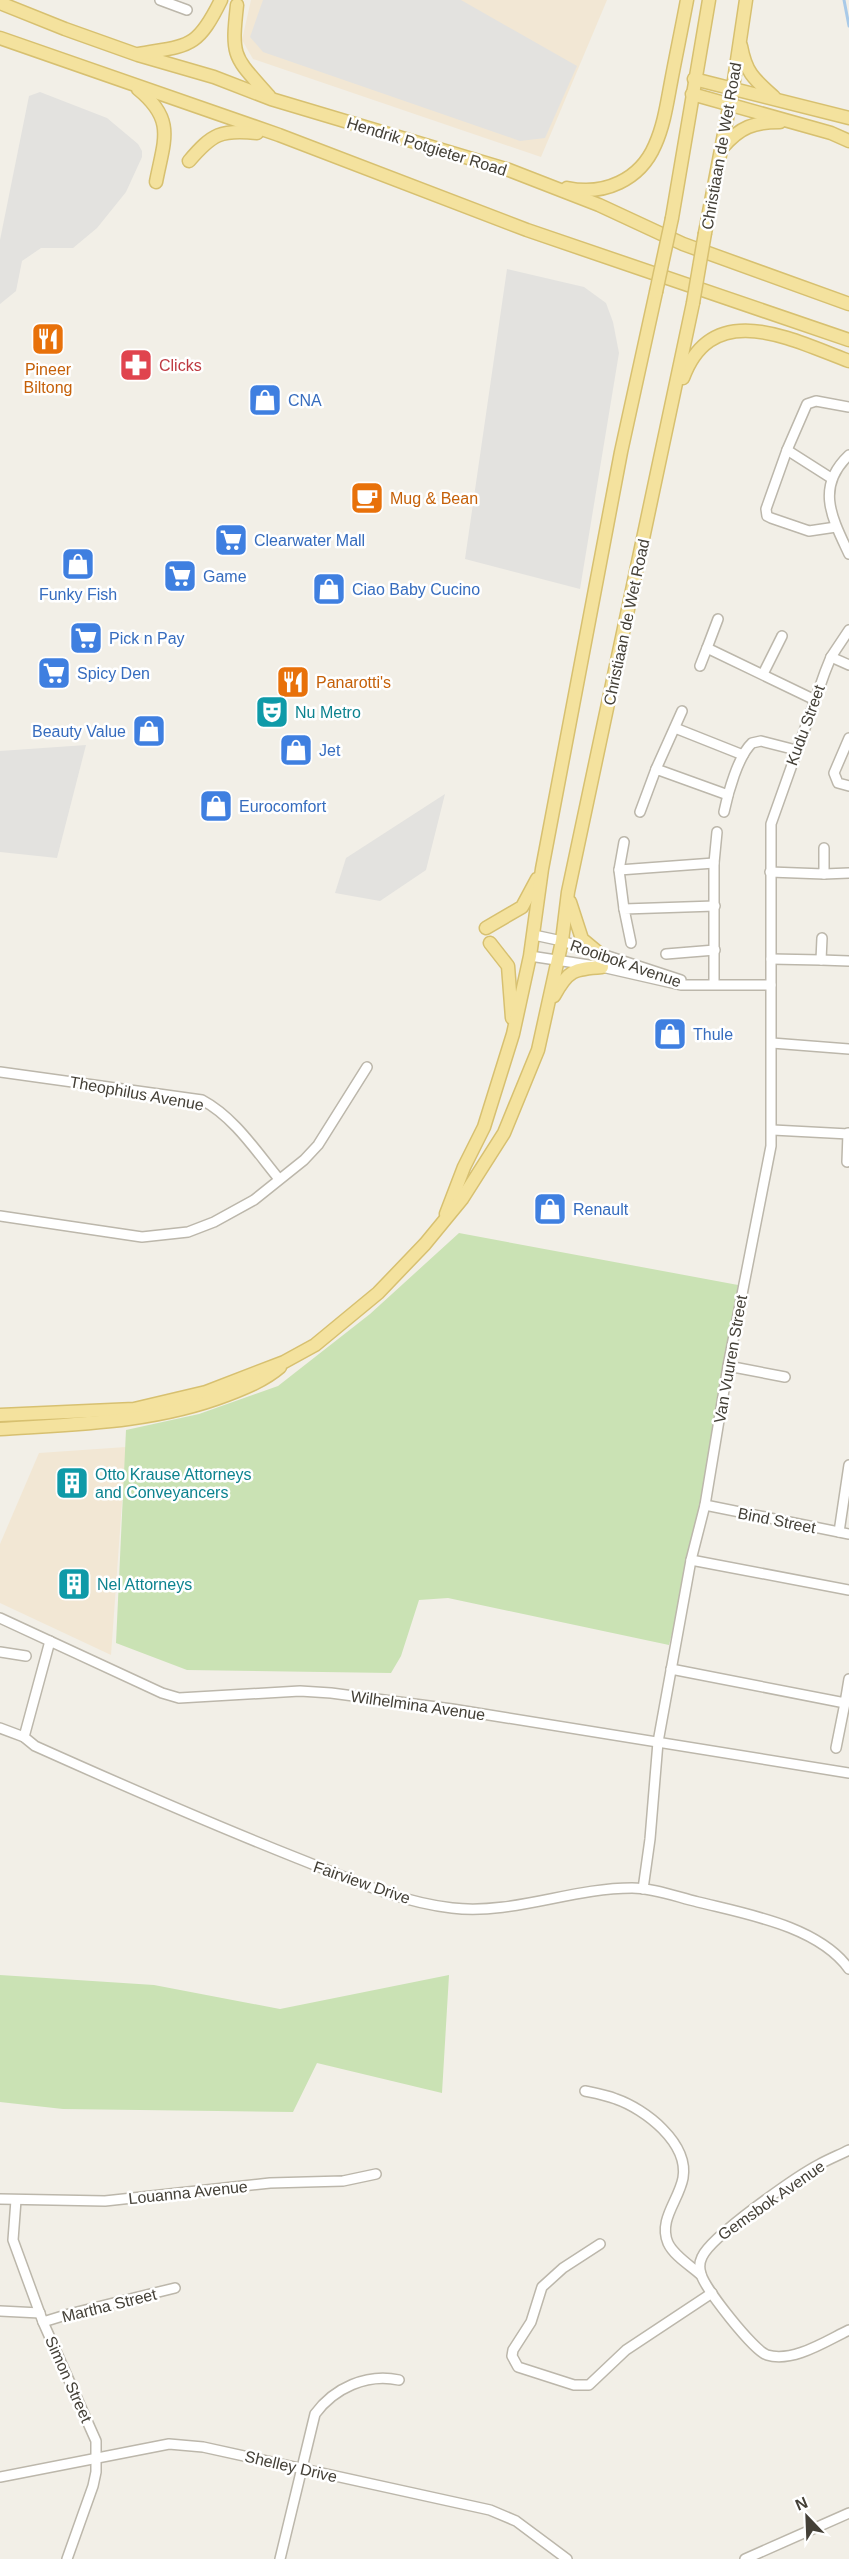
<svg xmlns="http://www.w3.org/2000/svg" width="849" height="2559" font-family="Helvetica,sans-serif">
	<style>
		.commercial { fill: #f2e7d4 }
		.green { fill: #cae2b4 }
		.parking { fill: #e3e2df }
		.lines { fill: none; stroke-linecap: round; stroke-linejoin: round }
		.stream { stroke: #a9cae8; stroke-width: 3 }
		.minor-casing { stroke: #bcb7ab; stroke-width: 12 }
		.major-casing { stroke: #d7c070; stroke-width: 15 }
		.minor { stroke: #fff; stroke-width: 9 }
		.major { stroke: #f4e29e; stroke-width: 12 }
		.major-bridge-casing { stroke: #d7c070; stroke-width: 15; stroke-linecap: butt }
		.major-bridge { stroke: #f4e29e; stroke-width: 12 }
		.labels { text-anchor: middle; stroke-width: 5; stroke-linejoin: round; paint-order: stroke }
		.street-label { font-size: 16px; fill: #444037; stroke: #fff }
		.health-label { font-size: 16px; fill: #be3a42; stroke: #fff; text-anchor: start }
		.food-label { font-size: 16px; fill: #c56008; stroke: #fff; text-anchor: start }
		.shop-label { font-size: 16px; fill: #366cbe; stroke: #fff; text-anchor: start }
		.culture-label { font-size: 16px; fill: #0d838f; stroke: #fff; text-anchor: start }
	</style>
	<rect width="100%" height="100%" fill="#f2efe7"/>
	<!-- commercial -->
	<g class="commercial">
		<polygon points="251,0 607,0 541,157 253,59 242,40"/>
		<polygon points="126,1447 111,1655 0,1603 0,1544 39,1453"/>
	</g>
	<!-- green -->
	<g class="green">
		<polygon points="459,1233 738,1285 705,1505 669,1645 448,1598 419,1600 401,1656 391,1673 187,1670 116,1643 126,1430 199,1414 278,1386 370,1314"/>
		<polygon points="0,1975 154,1985 280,2009 449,1975 442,2093 317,2063 293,2112 63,2109 0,2102"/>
	</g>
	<!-- parking -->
	<g class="parking">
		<polygon points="263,0 461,0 577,66 545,138 520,141 263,52 250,37"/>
		<polygon points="40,92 107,118 138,144 142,151 142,157 126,192 97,228 73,248 41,248 22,261 16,291 0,304 0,240 29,96"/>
		<polygon points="507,269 584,287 606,303 613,322 619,353 580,589 465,559"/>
		<polygon points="86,745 57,858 0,852 0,751"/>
		<polygon points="445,794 426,870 380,901 335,893 346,858"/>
	</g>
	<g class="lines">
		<!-- stream -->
		<polyline class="stream" points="844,0 849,26"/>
		<defs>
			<g id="minor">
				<polyline points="160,0 187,10"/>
				<polyline points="787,450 831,478"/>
				<path d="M849 455C815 487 832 518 849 554"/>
				<polyline points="836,527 809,531 771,518 767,516 766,509 787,450 807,404 816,401 849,407"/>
				<polyline points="707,648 718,619"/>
				<polyline points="831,657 849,665"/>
				<polyline points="700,666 707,648 815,700"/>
				<polyline points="763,674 782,636"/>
				<polyline points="675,728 743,755"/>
				<polyline points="849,738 834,773 838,783 849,786"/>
				<polyline points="656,769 682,711"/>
				<polyline points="640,812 656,769 728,795"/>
				<path d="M724 812C728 793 738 756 752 743L761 741 796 750"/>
				<polyline points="624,842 619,870 624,909"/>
				<polyline points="619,870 714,863"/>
				<polyline points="770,872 824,874 824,848"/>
				<polyline points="824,874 849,873"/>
				<polyline points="534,935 562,941 681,980"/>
				<polyline points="631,943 624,909 715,906"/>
				<polyline points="666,954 715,950"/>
				<polyline points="530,956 602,967 681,985 771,985"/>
				<polyline points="771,959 821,960 822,938"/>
				<polyline points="821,960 849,961"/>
				<polyline points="714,984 714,863 717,832"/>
				<polyline points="772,1043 849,1049"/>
				<path d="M0 1072 202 1100C234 1117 256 1151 279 1179"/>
				<polyline points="773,1130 849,1134"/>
				<polyline points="847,1162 848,1133"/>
				<polyline points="0,1216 142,1237 188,1232 214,1222 254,1200 304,1160 318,1145 367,1067"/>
				<polyline points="728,1366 785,1377"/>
				<polyline points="705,1505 849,1534"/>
				<polyline points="839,1532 849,1465"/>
				<polyline points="691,1560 849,1590"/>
				<polyline points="0,1618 162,1693 179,1698 300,1691 331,1693 452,1709 849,1773"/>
				<path d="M50 1641 24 1737 35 1746C122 1785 209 1823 297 1858 348 1878 398 1902 452 1908 513 1915 571 1888 632 1888 654 1888 677 1897 698 1902 746 1914 818 1926 849 1969"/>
				<polyline points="0,1652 26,1656"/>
				<polyline points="671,1669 845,1703 849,1679"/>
				<polyline points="0,1728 24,1737"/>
				<polyline points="836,1748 845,1703"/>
				<polyline points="643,1889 650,1839 658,1742 691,1560 705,1505 728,1366 771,1146 771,824 825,672 831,657 849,630"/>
				<path d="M585 2091C595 2093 606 2095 616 2099 645 2109 689 2143 683 2178 679 2200 658 2220 668 2243 674 2256 691 2266 701 2275"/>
				<path d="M849 2150C839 2155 829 2159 820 2164 797 2176 711 2236 702 2257 699 2263 699 2268 701 2274 705 2289 754 2351 767 2355 793 2363 826 2341 849 2330"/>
				<polyline points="0,2199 105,2201 270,2183 343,2181 376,2174"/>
				<polyline points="16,2200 13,2240 43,2322 96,2441 96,2472 93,2486 67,2559"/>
				<polyline points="600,2244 563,2268 542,2287 531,2322 513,2350 512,2356 518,2367 574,2385 589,2385 626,2350 712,2293"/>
				<polyline points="0,2311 40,2313"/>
				<polyline points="43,2322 69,2314 175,2288"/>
				<polyline points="0,2477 169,2444 203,2447 490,2510 516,2521 567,2559"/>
				<path d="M280 2559 315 2414C334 2388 367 2373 399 2380"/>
				<polyline points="745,2559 849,2513"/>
			</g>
			<g id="major">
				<polyline points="0,3 65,29 138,55 214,77 271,99 509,170 599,205 683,244 849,304"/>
				<path d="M237 5C231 59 234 56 269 96"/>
				<polyline points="0,38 279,135 527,230 849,340"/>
				<path d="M741 46C746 73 754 79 774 97"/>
				<path d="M139 54C189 45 197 49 221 0"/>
				<polyline points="694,79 849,118"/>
				<path d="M138 89C176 120 164 140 156 182"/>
				<polyline points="692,94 831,133 849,141"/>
				<path d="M723 147C740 127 754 122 780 122"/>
				<path d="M189 161C212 134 221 129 257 133"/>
				<path d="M567 188C604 196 640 180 655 145 664 125 667 103 671 82 676 55 682 27 687 0"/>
				<polyline points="672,218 709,0"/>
				<polyline points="705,233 733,87 746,0"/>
				<path d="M683 378C713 297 792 340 849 361"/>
				<polyline points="570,902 582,939 600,954"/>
				<polyline points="486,928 522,907 537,879"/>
				<polyline points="490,943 508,966 512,1018"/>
				<path d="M554 996C568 970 574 969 602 967"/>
				<polyline points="446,1214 464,1167 484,1127 513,1034 530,956 542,869 621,452 656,292"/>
				<polyline points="0,1415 134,1409 206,1392 284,1362 315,1345 378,1293 425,1244 462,1199 504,1133 538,1050 562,941 568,892 693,303"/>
				<path d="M0 1429C77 1424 154 1423 227 1395 245 1388 265 1380 280 1367"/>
			</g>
		</defs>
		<!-- minor casing -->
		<use href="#minor" class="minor-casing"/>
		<!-- major casing -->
		<use href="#major" class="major-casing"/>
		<!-- minor -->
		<use href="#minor" class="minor"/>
		<!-- major -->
		<use href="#major" class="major"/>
		<defs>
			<g id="major-bridge">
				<polyline points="656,292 672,218"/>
				<polyline points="693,303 705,233"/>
			</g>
		</defs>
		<!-- major-bridge casing -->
		<use href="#major-bridge" class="major-bridge-casing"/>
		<!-- major-bridge -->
		<use href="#major-bridge" class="major-bridge"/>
	</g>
	<!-- icons -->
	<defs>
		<symbol id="restaurant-square" viewBox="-11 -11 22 22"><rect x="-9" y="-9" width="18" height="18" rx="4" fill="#e8710a" stroke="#fff"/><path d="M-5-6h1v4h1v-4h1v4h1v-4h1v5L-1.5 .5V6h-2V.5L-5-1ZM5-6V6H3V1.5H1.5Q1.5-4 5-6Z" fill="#fff"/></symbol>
		<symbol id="pharmacy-square" viewBox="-11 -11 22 22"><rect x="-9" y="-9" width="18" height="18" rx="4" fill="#e0444e" stroke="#fff"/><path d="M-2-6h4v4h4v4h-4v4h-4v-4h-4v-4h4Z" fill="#fff"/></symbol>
		<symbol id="shop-square" viewBox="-11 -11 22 22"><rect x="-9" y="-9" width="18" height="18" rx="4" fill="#3f7fe0" stroke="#fff"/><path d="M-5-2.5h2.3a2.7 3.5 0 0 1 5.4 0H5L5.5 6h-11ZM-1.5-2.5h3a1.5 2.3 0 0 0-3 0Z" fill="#fff"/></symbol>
		<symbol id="cafe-square" viewBox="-11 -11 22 22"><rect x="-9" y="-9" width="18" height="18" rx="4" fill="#e8710a" stroke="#fff"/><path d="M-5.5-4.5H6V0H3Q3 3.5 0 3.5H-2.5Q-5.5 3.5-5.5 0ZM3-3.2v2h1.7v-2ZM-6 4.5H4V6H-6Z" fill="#fff"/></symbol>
		<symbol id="supermarket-square" viewBox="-11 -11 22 22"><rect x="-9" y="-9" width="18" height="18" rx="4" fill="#3f7fe0" stroke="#fff"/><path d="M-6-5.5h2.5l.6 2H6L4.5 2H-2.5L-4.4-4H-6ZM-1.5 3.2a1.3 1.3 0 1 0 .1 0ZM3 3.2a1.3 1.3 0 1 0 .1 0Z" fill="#fff"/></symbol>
		<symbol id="theatre-square" viewBox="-11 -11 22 22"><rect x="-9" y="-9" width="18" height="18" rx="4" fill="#0f9aa8" stroke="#fff"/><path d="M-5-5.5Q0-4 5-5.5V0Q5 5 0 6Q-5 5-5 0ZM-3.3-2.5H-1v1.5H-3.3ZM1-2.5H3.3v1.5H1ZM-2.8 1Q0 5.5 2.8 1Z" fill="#fff"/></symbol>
		<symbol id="building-square" viewBox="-11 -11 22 22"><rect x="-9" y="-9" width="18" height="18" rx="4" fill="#0f9aa8" stroke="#fff"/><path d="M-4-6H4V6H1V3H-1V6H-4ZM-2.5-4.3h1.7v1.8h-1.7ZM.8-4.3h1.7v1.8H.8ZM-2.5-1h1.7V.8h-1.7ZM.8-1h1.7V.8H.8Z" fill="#fff"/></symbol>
	</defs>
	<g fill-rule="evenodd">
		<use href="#restaurant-square" x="29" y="320" width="38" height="38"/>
		<use href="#pharmacy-square" x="117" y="346" width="38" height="38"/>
		<use href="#shop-square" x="246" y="381" width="38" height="38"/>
		<use href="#cafe-square" x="348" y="479" width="38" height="38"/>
		<use href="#supermarket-square" x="212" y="521" width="38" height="38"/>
		<use href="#shop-square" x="59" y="545" width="38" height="38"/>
		<use href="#supermarket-square" x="161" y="557" width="38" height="38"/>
		<use href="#shop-square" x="310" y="570" width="38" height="38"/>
		<use href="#supermarket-square" x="67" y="619" width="38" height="38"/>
		<use href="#supermarket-square" x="35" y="654" width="38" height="38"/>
		<use href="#restaurant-square" x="274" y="663" width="38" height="38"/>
		<use href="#theatre-square" x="253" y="693" width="38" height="38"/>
		<use href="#shop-square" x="130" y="712" width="38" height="38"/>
		<use href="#shop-square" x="277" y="731" width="38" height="38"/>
		<use href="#shop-square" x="197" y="787" width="38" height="38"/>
		<use href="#shop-square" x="651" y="1015" width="38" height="38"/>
		<use href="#shop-square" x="531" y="1190" width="38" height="38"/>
		<use href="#building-square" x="53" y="1464" width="38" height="38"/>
		<use href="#building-square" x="55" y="1565" width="38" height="38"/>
	</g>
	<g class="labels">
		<!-- street labels -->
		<g class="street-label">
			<text transform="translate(427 146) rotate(17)" y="6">Hendrik Potgieter Road</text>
			<text transform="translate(721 146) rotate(-80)" y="6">Christiaan de Wet Road</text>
			<text transform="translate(626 622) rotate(-78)" y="6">Christiaan de Wet Road</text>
			<text transform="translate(805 725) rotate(-70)" y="6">Kudu Street</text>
			<text transform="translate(626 963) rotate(19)" y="6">Rooibok Avenue</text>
			<text transform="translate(137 1093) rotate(10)" y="6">Theophilus Avenue</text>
			<text transform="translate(730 1359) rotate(-80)" y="6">Van Vuuren Street</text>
			<text transform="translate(777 1520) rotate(11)" y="6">Bind Street</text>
			<text transform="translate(418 1705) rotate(8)" y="6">Wilhelmina Avenue</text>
			<text transform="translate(362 1882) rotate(19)" y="6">Fairview Drive</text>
			<text transform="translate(188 2192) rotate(-6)" y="6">Louanna Avenue</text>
			<text transform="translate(771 2200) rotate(-35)" y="6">Gemsbok Avenue</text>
			<text transform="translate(109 2305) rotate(-14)" y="6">Martha Street</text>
			<text transform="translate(69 2379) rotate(66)" y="6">Simon Street</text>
			<text transform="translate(291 2466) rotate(13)" y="6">Shelley Drive</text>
		</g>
		<!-- health labels -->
		<g class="health-label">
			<text x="159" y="371">Clicks</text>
		</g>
		<!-- food labels -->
		<g class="food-label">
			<text x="48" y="375" text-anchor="middle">Pineer<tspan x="48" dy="18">Biltong</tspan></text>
			<text x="390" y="504">Mug &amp; Bean</text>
			<text x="316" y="688">Panarotti's</text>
		</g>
		<!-- shop labels -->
		<g class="shop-label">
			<text x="288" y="406">CNA</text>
			<text x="254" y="546">Clearwater Mall</text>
			<text x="203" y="582">Game</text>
			<text x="352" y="595">Ciao Baby Cucino</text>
			<text x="78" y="600" text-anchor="middle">Funky Fish</text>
			<text x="109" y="644">Pick n Pay</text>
			<text x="77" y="679">Spicy Den</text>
			<text x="126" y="737" text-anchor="end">Beauty Value</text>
			<text x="319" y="756">Jet</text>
			<text x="239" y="812">Eurocomfort</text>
			<text x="693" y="1040">Thule</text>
			<text x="573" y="1215">Renault</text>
		</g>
		<!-- culture labels -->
		<g class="culture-label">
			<text x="295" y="718">Nu Metro</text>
			<text x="95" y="1480">Otto Krause Attorneys<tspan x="95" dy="18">and Conveyancers</tspan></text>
			<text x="97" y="1590">Nel Attorneys</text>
		</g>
	</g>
	<!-- north arrow -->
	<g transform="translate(807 2517) rotate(337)" stroke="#ffffff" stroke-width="4.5" paint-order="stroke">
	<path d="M0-4.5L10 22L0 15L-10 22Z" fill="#444037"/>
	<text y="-9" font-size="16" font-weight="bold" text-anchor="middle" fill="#444037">N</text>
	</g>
</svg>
